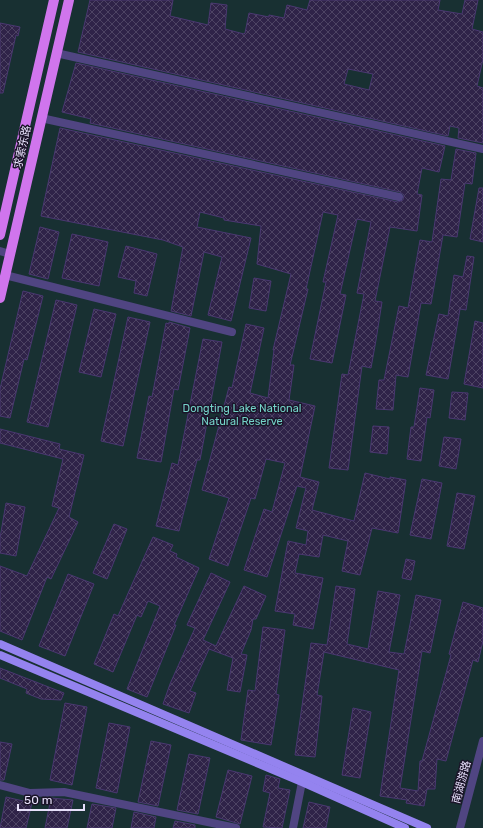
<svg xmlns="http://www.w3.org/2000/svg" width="483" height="828" font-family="Rubik,'Noto Sans SC',sans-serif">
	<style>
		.green { fill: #183032 }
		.building { fill: url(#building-cross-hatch); stroke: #4a3871; fill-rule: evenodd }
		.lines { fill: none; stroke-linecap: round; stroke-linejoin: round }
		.minor { stroke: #504582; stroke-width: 8 }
		.tertiary { stroke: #504582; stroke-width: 8 }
		.secondary { stroke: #9483ef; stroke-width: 8 }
		.primary { stroke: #d075ed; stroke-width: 10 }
		.labels { text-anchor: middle; stroke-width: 3; stroke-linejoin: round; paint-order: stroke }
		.street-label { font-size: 11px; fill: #e7e0fb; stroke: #1b1429 }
		.park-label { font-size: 11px; fill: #74d3c8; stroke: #1b1429 }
	</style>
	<defs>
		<pattern id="building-cross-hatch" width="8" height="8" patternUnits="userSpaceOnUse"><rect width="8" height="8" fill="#2f2348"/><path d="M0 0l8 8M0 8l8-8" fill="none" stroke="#4d4363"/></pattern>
	</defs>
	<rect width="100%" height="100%" fill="#1b1429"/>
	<!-- green -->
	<rect class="green" x="0" y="0" width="483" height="828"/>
	<!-- building -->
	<g class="building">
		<path d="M90 0H173L170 16 208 25 211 3 227 5 225 29 244 34 245 33 249 13 269 17V15L284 18 287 5 307 10 310 0H440L438 10 462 14 465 0H478L472 29 483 32V59L477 86 483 88V143L458 138 459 128 450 126 448 136 78 52ZM348 69 373 74 369 90 344 84Z"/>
		<polygon points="0,23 20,27 18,36 16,35 3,93 0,93"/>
		<polygon points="76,63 445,146 439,172 422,168 417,194 422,195 417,231 390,227 375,301 382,302 376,340 371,368 362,366 348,470 329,468 342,374 348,375 364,294 357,293 371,222 357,219 340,294 346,295 332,363 310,359 326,282 323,282 338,215 323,212 306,289 308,289 290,365 294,365 289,400 315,406 300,477 319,482 312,510 354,521 365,473 390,479 390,477 406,480 398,533 372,528 360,575 342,571 348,541 323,535 319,557 299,554 295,573 323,578 313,629 293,625 295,614 275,611 288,541 306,545 308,531 296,528 306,488 297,486 267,577 244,570 264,509 272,512 285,463 266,459 255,499 251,498 228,566 209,559 229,498 202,490 229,387 232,388 246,324 264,328 250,393 268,398 274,350 273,350 291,274 257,264 261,226 224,220 224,218 200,212 197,227 251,238 231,321 208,315 222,257 204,252 191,316 171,311 183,247 163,240 41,216 60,128 398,202 403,200 404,195 400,192 90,123 91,119 62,112"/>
		<polygon points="456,149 476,153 472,184 465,183 457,237 443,235 431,304 421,303 408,377 396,375 393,410 376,409 379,380 384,380 399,306 408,308 420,240 432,242 441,179 451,180"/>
		<polygon points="479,188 483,188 483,242 470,239"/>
		<polygon points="40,227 59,232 48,279 29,274"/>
		<polygon points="72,234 108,242 99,286 62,278"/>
		<polygon points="126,246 157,254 147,296 134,293 136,281 118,277"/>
		<polygon points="467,256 474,257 466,310 460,309 448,379 426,375 439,314 448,316 454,275 463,277"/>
		<polygon points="254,278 271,281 266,311 249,308"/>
		<polygon points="23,291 43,296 27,360 24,359 10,418 0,416 0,389"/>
		<polygon points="56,300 77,305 48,427 27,422"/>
		<polygon points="94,309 116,314 101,377 79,372"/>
		<polygon points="128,317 150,322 123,446 101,441"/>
		<polygon points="475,321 483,323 483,388 464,384"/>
		<polygon points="169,322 190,328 178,390 174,389 161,462 137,458 149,396 152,397 166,323 169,324"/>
		<polygon points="203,339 222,342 200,460 197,460 179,531 156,526 172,463 178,465"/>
		<polygon points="420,388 434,390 430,418 427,417 421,461 407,459 411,427 414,427"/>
		<polygon points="452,392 468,393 465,420 449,418"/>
		<polygon points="373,426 389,427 387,454 370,452"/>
		<polygon points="0,429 60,444 59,449 84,455 69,517 78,522 51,579 47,577 22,640 0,631 0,566 27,576 59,508 52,506 63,459 0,443"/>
		<polygon points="444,437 461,439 456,469 439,466"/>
		<polygon points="422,479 442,483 431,539 410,535"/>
		<polygon points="457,493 475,496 464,549 447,546"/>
		<polygon points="6,503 25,507 16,556 0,553 0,538"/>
		<polygon points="114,524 127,529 107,579 93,573"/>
		<polygon points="153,537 173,545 170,551 177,554 176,557 199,568 174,625 176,625 147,697 127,689 160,606 148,601 141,617 137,615 113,672 94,664 114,614 118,616"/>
		<polygon points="406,559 415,561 411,580 402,578"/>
		<polygon points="211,573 230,582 203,640 216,646 244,586 266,596 256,619 253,619 251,630 241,654 247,655 240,692 227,690 233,658 209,649 190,691 196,693 189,713 163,704 170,684 195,628 187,625"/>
		<polygon points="68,574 94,584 65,656 39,646"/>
		<polygon points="336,586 355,589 347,644 368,649 378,591 400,595 389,652 404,654 416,595 441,600 430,653 422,651 400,788 418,791 420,761 422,761 451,655 449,654 463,602 483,608 483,641 478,662 473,660 446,761 437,759 435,789 427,789 424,806 406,803 407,800 380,796 399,670 324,652 317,695 322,696 315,757 295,755 311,643 327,645"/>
		<polygon points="263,627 285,630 276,694 279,695 271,745 241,740 248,690 255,691"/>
		<polygon points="0,668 64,693 61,700 41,699 26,693 27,689 0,678"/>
		<polygon points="65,703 87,707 72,785 50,780"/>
		<polygon points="353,708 371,712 360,778 342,775"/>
		<polygon points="109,723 130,727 117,793 96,788"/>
		<polygon points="151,741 171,745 158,806 138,802"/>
		<polygon points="0,742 12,744 4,780 0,780"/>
		<polygon points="189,754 210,758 198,814 177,810"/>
		<polygon points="228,770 252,776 240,824 216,817"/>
		<polygon points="266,775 280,779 278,788 290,790 282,828 263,827 270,793 263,791"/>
		<polygon points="6,797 32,803 26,828 0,828"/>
		<polygon points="51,798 73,800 67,828 45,828"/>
		<polygon points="309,802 330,807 326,828 303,828"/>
		<polygon points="92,804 116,808 112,828 87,828"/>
		<polygon points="134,812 156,817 154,828 131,828"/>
		<polygon points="175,821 195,825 195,828 173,828"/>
	</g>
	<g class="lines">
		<!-- minor -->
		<g class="minor">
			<polyline points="56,53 483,149"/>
			<polyline points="41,118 399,197"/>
			<polyline points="0,251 10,254"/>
			<polyline points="5,275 232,332"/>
			<polyline points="0,785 30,793 64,792 236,828"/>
			<polyline points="293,828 302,782"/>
		</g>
		<!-- tertiary -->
		<polyline class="tertiary" points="460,828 483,741"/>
		<!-- secondary -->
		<g class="secondary">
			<polyline points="0,644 427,828"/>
			<polyline points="0,655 302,782 405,828"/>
		</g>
		<!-- primary -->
		<g class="primary">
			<polyline points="0,235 54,0"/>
			<polyline points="0,298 69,0"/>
		</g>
	</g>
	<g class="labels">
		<!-- street labels -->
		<g class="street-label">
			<text transform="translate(22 147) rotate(-77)" y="4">求索东路</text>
			<text transform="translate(461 782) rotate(-75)" y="4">南湖游路</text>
		</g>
		<!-- park labels -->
		<g class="park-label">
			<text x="242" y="412">Dongting Lake National<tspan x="242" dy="13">Natural Reserve</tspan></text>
		</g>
	</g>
	<!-- scale -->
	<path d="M18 804v6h66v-6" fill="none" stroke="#e7e0fb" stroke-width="2"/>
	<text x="24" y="804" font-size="12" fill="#e7e0fb" stroke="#1b1429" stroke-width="3" paint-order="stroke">50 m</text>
</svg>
